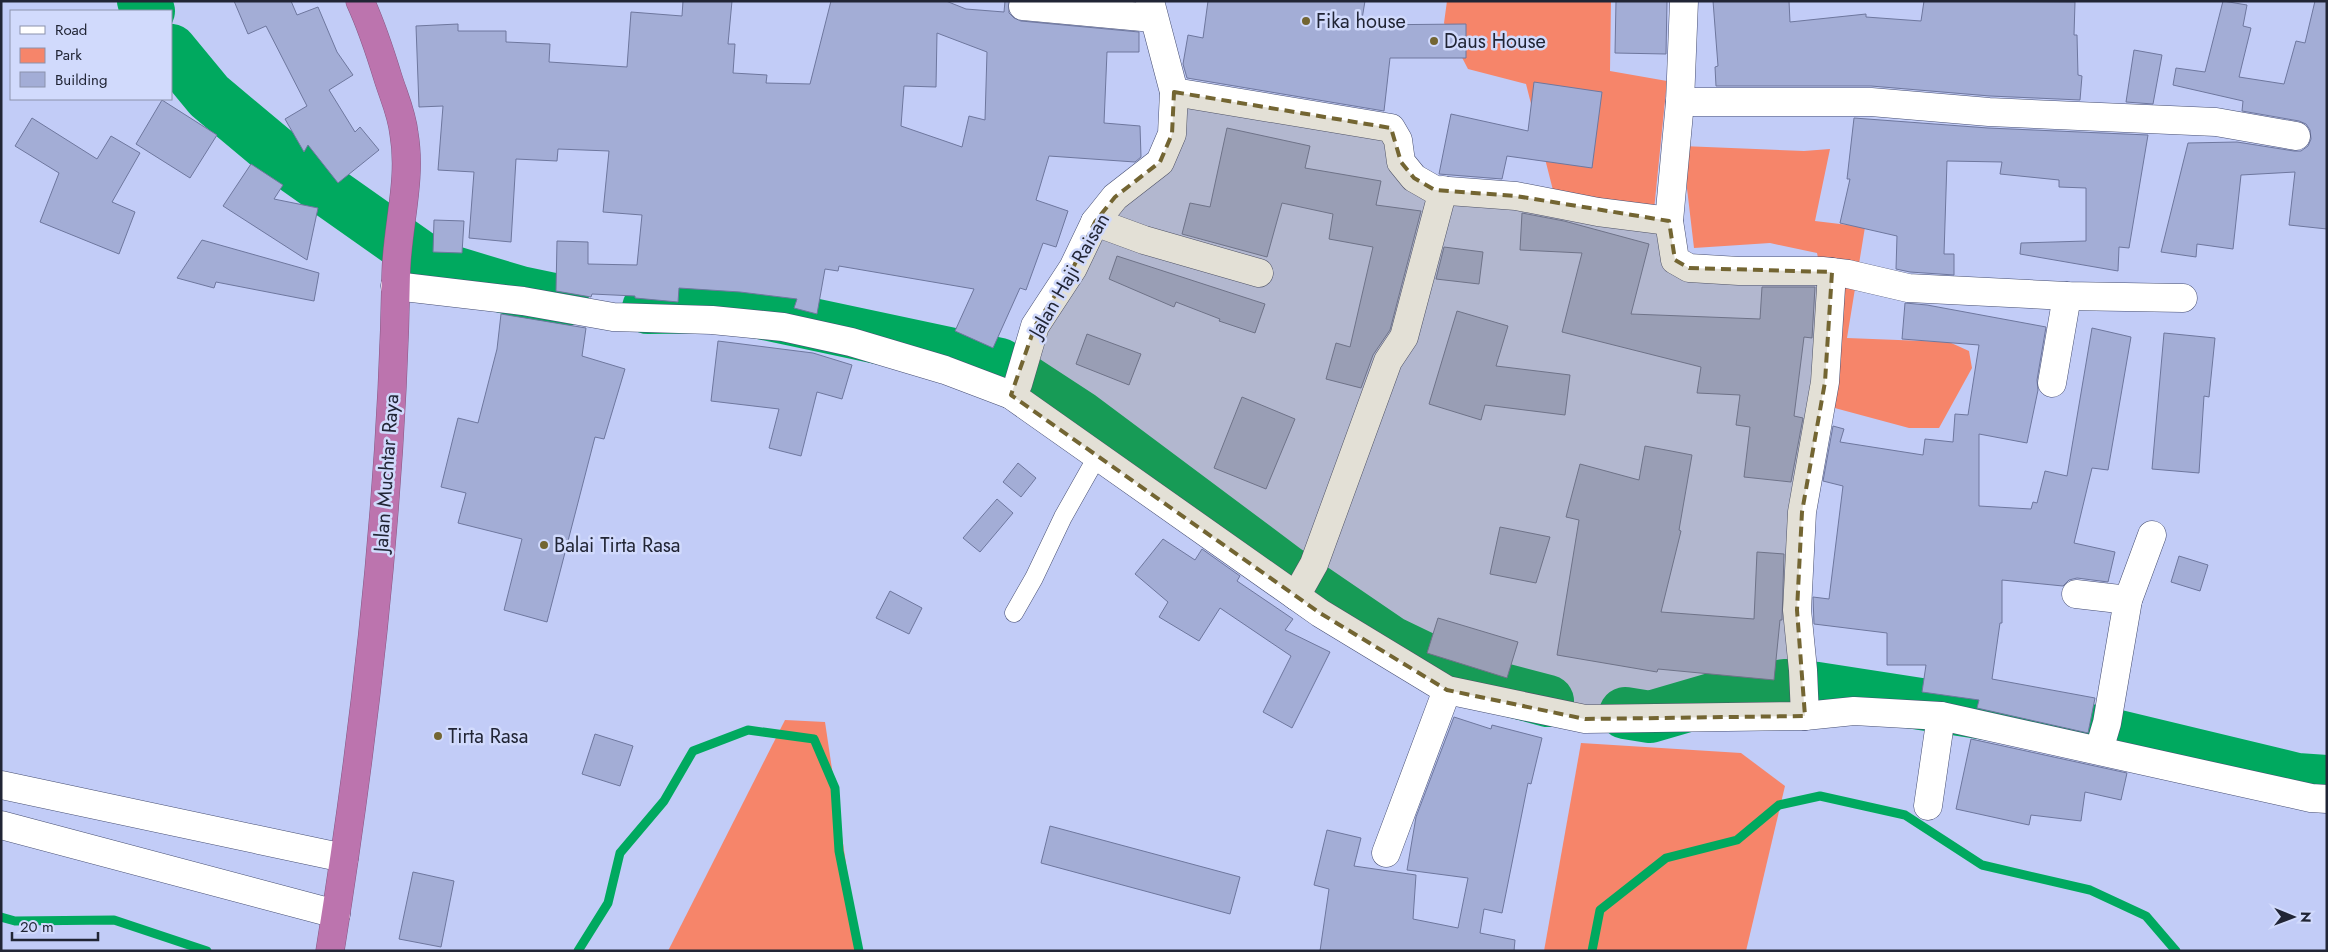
<svg xmlns="http://www.w3.org/2000/svg" width="2328" height="952" font-family="Jost,sans-serif">
	<style>
		.green { fill: #f6856a }
		.lines { fill: none; stroke-linecap: round; stroke-linejoin: round }
		.stream { stroke: #00a95f; stroke-width: 9 }
		.river { stroke: #00a95f; stroke-width: 52 }
		.building { fill: #a3add6; stroke: #6e779e; fill-rule: evenodd }
		.lane-casing { stroke: #464e72; stroke-width: 19 }
		.street-casing { stroke: #464e72; stroke-width: 29 }
		.highway-casing { stroke: #865884; stroke-width: 29 }
		.lane { stroke: #fff; stroke-width: 18 }
		.street { stroke: #fff; stroke-width: 28 }
		.highway { stroke: #bc74ae; stroke-width: 28 }
		.marked { fill: #736532; fill-opacity: 0.2; stroke: #736532; stroke-width: 4; stroke-dasharray: 10 6; stroke-linejoin: round }
		.poi-dot { fill: #736532; stroke: #d1dafc; stroke-width: 2 }
		.labels { text-anchor: middle; stroke-width: 5; stroke-linejoin: round; paint-order: stroke }
		.poi-label { font-size: 20px; fill: #212535; stroke: #d1dafc; text-anchor: start }
		.street-label { font-size: 20px; fill: #212535; stroke: #d1dafc }
	</style>
	<rect width="100%" height="100%" fill="#c2ccf7"/>
	<!-- green -->
	<g class="green">
		<polygon points="1447,1 1611,1 1610,71 1667,81 1654,210 1556,202 1526,84 1468,69 1444,23"/>
		<polygon points="1682,146 1804,151 1830,149 1815,221 1865,227 1847,338 1949,342 1969,351 1972,368 1939,428 1909,428 1831,407 1826,297 1817,253 1770,243 1694,248"/>
		<polygon points="785,720 825,722 859,951 668,951"/>
		<polygon points="1581,743 1741,753 1785,786 1746,951 1544,951"/>
	</g>
	<g class="lines">
		<!-- stream -->
		<g class="stream">
			<polyline points="1,917 15,921 114,920 207,951"/>
			<polyline points="578,951 608,903 620,853 664,801 693,751 748,730 814,739 835,788 839,851 859,951"/>
			<polyline points="1592,951 1600,910 1666,858 1737,840 1779,805 1820,796 1905,815 1982,865 2090,890 2146,916 2176,951"/>
		</g>
		<!-- river -->
		<g class="river">
			<polyline points="143,1 149,11"/>
			<polyline points="171,50 209,96 295,168 434,266 520,292 563,301"/>
			<polyline points="648,308 732,307 1000,364 1081,417 1287,571 1391,642 1472,681 1548,701"/>
			<polyline points="1625,713 1650,717 1722,696 1784,685 1817,688 2102,732 2297,779 2327,781"/>
		</g>
	</g>
	<!-- building -->
	<g class="building">
		<polygon points="234,1 291,1 297,15 318,7 337,52 353,75 329,90 355,132 360,127 379,150 338,183 308,145 304,152 285,119 307,106 266,26 248,34"/>
		<path d="M683 1H732L728 44H735L733 73 767 75 766 83 810 84 831 1H946L966 9 1004 12 1005 1H1009V13L1014 18 1021 21 1139 32V52H1107L1104 123 1140 126 1141 157 1135 162 1049 156 1036 200 1068 211 1056 247 1043 243 1026 290 1020 288 993 348 955 331 974 289 839 266 838 271 825 269 817 314 794 308 797 299 740 292 679 288 678 302 635 298V296L592 294 591 297 556 291 557 241 588 242V264L637 265 642 215 603 212 609 151 558 149 557 161 516 159 511 242 469 238 474 172 438 170 443 106 419 107 416 26 458 24V31H506V42L550 44 549 62 627 67 631 12 682 16ZM937 33 987 52 985 120 969 116 962 147 901 126 904 86 936 87Z"/>
		<polygon points="1208,1 1365,1 1361,25 1466,24 1466,58 1390,58 1384,111 1187,78 1183,64 1188,35 1203,38"/>
		<polygon points="1616,1 1667,1 1666,54 1615,53"/>
		<polygon points="1713,1 1789,1 1790,22 1866,14 1866,17 1921,21 1924,1 2075,2 2074,35 2077,35 2078,75 2082,76 2080,100 1990,96 1871,86 1716,86 1715,67 1718,66"/>
		<polygon points="2223,1 2247,5 2243,26 2251,28 2239,77 2284,84 2296,41 2305,43 2315,1 2327,1 2327,229 2289,225 2295,172 2241,175 2233,249 2197,244 2196,257 2161,252 2188,143 2237,142 2294,151 2301,151 2308,146 2311,139 2310,130 2306,124 2299,121 2242,111 2243,101 2173,85 2176,68 2205,72"/>
		<polygon points="2134,50 2162,55 2153,104 2126,102"/>
		<polygon points="1534,82 1602,92 1592,168 1507,156 1502,179 1439,174 1451,114 1528,131"/>
		<polygon points="162,100 217,135 190,178 136,144"/>
		<polygon points="32,118 97,159 111,136 140,153 112,202 135,212 119,254 40,222 59,173 15,146"/>
		<polygon points="1854,118 1988,128 2148,135 2129,248 2119,247 2118,271 2020,254 2021,243 2086,241 2086,188 2059,187 2059,180 2000,174 2002,162 1947,161 1944,254 1954,254 1954,275 1910,272 1896,269 1897,236 1840,223 1850,179 1847,179"/>
		<polygon points="1227,128 1310,146 1305,168 1381,181 1376,205 1421,211 1390,330 1373,355 1361,388 1326,379 1336,343 1350,347 1373,247 1329,239 1333,214 1282,203 1267,257 1182,234 1190,203 1210,207"/>
		<polygon points="251,164 283,185 274,199 318,208 307,260 223,206"/>
		<polygon points="1522,213 1564,221 1649,244 1631,314 1760,319 1762,287 1815,287 1812,338 1804,337 1794,416 1803,418 1791,482 1744,477 1750,427 1736,425 1740,395 1697,393 1701,367 1562,332 1582,253 1520,250"/>
		<polygon points="434,220 464,221 462,253 433,252"/>
		<polygon points="202,240 319,273 314,301 216,282 214,288 177,278"/>
		<polygon points="1444,247 1483,252 1479,284 1436,279"/>
		<polygon points="1117,256 1265,304 1255,333 1219,321 1220,319 1176,302 1174,307 1109,279"/>
		<polygon points="1905,303 1927,305 2046,327 2037,380 2038,390 2027,443 1979,434 1979,506 2031,509 2033,502 2037,503 2045,471 2067,476 2092,328 2131,337 2108,470 2092,468 2074,543 2115,552 2108,582 2077,578 2069,580 2063,586 2002,580 2002,623 2000,623 1992,679 2095,698 2088,733 1977,708 1979,700 1922,692 1926,665 1887,665 1887,633 1814,624 1813,597 1829,599 1843,486 1823,481 1833,426 1844,429 1840,442 1923,455 1925,439 1953,442 1955,414 1968,415 1979,345 1902,339"/>
		<polygon points="1457,311 1508,326 1496,366 1570,375 1565,415 1485,405 1481,420 1429,404"/>
		<polygon points="501,314 586,328 582,356 625,369 604,439 595,437 547,622 504,610 522,539 458,523 466,493 441,487 458,418 478,423 497,349"/>
		<polygon points="2164,333 2215,338 2209,397 2204,396 2199,473 2152,469"/>
		<polygon points="1087,334 1141,354 1129,385 1076,364"/>
		<polygon points="718,341 813,353 852,365 842,399 817,392 801,456 769,448 779,409 711,401"/>
		<polygon points="1242,397 1295,419 1266,489 1214,468"/>
		<polygon points="1645,446 1692,455 1679,530 1681,531 1661,612 1754,619 1757,552 1784,554 1782,620 1780,620 1774,680 1658,669 1657,672 1557,655 1579,520 1566,517 1580,464 1639,480"/>
		<polygon points="1018,463 1036,478 1021,497 1003,482"/>
		<polygon points="997,499 1013,513 980,552 963,538"/>
		<polygon points="1500,527 1550,537 1536,583 1490,574"/>
		<polygon points="1163,539 1195,560 1202,549 1240,576 1237,581 1293,619 1285,630 1330,652 1292,728 1263,712 1291,656 1220,608 1199,641 1159,617 1168,602 1135,574"/>
		<polygon points="2179,556 2208,565 2200,591 2171,582"/>
		<polygon points="890,591 922,608 909,634 876,618"/>
		<polygon points="1438,618 1518,642 1507,678 1427,653"/>
		<polygon points="1454,717 1491,729 1492,725 1542,738 1531,784 1528,783 1502,913 1484,909 1480,933 1515,940 1514,951 1320,951 1329,889 1314,885 1327,830 1361,838 1354,866 1416,875 1413,919 1458,928 1468,878 1407,870 1416,817"/>
		<polygon points="595,734 633,746 620,786 582,774"/>
		<polygon points="1971,739 2127,773 2121,800 2085,792 2081,821 2031,815 2029,825 1956,809"/>
		<polygon points="1050,826 1240,877 1230,914 1041,863"/>
		<polygon points="413,872 454,881 441,947 399,939"/>
	</g>
	<g class="lines">
		<defs>
			<polyline id="lane" points="1014,613 1034,578 1063,517 1098,455"/>
			<g id="street">
				<polyline points="1684,1 1680,102 1669,221 1675,260 1689,268 1739,271 1822,271 1848,274 1908,288 2067,296 2183,298"/>
				<polyline points="1023,6 1153,18"/>
				<polyline points="1174,92 1391,128 1398,140 1401,162 1414,178 1435,190 1516,196 1598,212 1669,221"/>
				<polyline points="1680,102 1871,102 1989,112 2216,122 2296,136"/>
				<polyline points="1095,222 1144,240 1259,273"/>
				<polyline points="395,286 523,301 613,317 712,320 783,327 851,342 945,370 1011,395 1320,613 1447,690 1585,719 1805,716 1854,711 1941,716 2311,798 2327,799"/>
				<polyline points="2052,383 2067,296"/>
				<polyline points="1011,395 1018,384 1035,326 1073,268 1095,222 1115,197 1160,162 1172,134 1174,92 1150,1"/>
				<polyline points="2076,594 2128,600"/>
				<polyline points="1296,596 1314,564 1388,361 1404,337 1443,190"/>
				<polyline points="1805,716 1803,670 1797,610 1802,512 1825,382 1832,272"/>
				<polyline points="2099,750 2107,723 2128,600 2152,535"/>
				<polyline points="1,785 344,858"/>
				<polyline points="1928,806 1941,716"/>
				<polyline points="1,825 336,914"/>
				<polyline points="1386,853 1447,690"/>
			</g>
			<path id="highway" d="M330 951C366 727 392 500 396 273 397 227 412 180 404 134 402 114 394 97 388 78 380 52 372 27 360 1"/>
		</defs>
		<!-- lane casing -->
		<use href="#lane" class="lane-casing"/>
		<!-- street casing -->
		<use href="#street" class="street-casing"/>
		<!-- highway casing -->
		<use href="#highway" class="highway-casing"/>
		<!-- lane -->
		<use href="#lane" class="lane"/>
		<!-- street -->
		<use href="#street" class="street"/>
		<!-- highway -->
		<use href="#highway" class="highway"/>
	</g>
	<!-- marked area -->
	<path class="marked" d="M1174 92 1391 128 1401 162 1414 178 1435 190 1516 196 1669 221 1675 260 1689 268 1832 272 1825 382 1802 512 1797 610 1805 716 1585 719 1447 690 1320 613 1011 395 1035 326 1073 268 1095 222 1115 197 1160 162 1172 134Z"/>
	<!-- markers -->
	<g class="poi-dot">
		<circle cx="1306" cy="21" r="5"/>
		<circle cx="1434" cy="41" r="5"/>
		<circle cx="544" cy="545" r="5"/>
		<circle cx="438" cy="736" r="5"/>
	</g>
	<g class="labels">
		<!-- poi labels -->
		<g class="poi-label">
			<text x="1316" y="28">Fika house</text>
			<text x="1444" y="48">Daus House</text>
			<text x="554" y="552">Balai Tirta Rasa</text>
			<text x="448" y="743">Tirta Rasa</text>
		</g>
		<!-- street labels -->
		<g class="street-label">
			<text transform="translate(1069 275) rotate(-60)" y="7">Jalan Haji Raisan</text>
			<text transform="translate(386 473) rotate(-86)" y="7">Jalan Muchtar Raya</text>
		</g>
	</g>
	<!-- border -->
	<rect width="2328" height="952" fill="none" stroke="#212535" stroke-width="5"/>
	<!-- legend -->
	<rect x="10" y="10" width="162" height="90" fill="#d1dafc" stroke="#8b92ac"/>
	<rect x="20" y="26" width="25" height="8" fill="#ffffff" stroke="#8b92ac"/>
	<text x="55" y="35" font-size="15" fill="#212535">Road</text>
	<rect x="20" y="48" width="25" height="15" fill="#f6856a" stroke="#8b92ac"/>
	<text x="55" y="60" font-size="15" fill="#212535">Park</text>
	<rect x="20" y="72" width="25" height="15" fill="#a3add6" stroke="#8b92ac"/>
	<text x="55" y="85" font-size="15" fill="#212535">Building</text>
	<!-- north arrow -->
	<g transform="translate(2293 917) rotate(91)" stroke="#d1dafc" stroke-width="4" paint-order="stroke">
	<path d="M0-4L9 19L0 12L-9 19Z" fill="#212535"/>
	<text y="-8" font-size="14" font-weight="bold" text-anchor="middle" fill="#212535">N</text>
	</g>
	<!-- scale -->
	<path d="M12 932v8h86v-8" fill="none" stroke="#212535" stroke-width="2.5"/>
	<text x="20" y="932" font-size="15" fill="#212535" stroke="#d1dafc" stroke-width="4" paint-order="stroke">20 m</text>
</svg>
